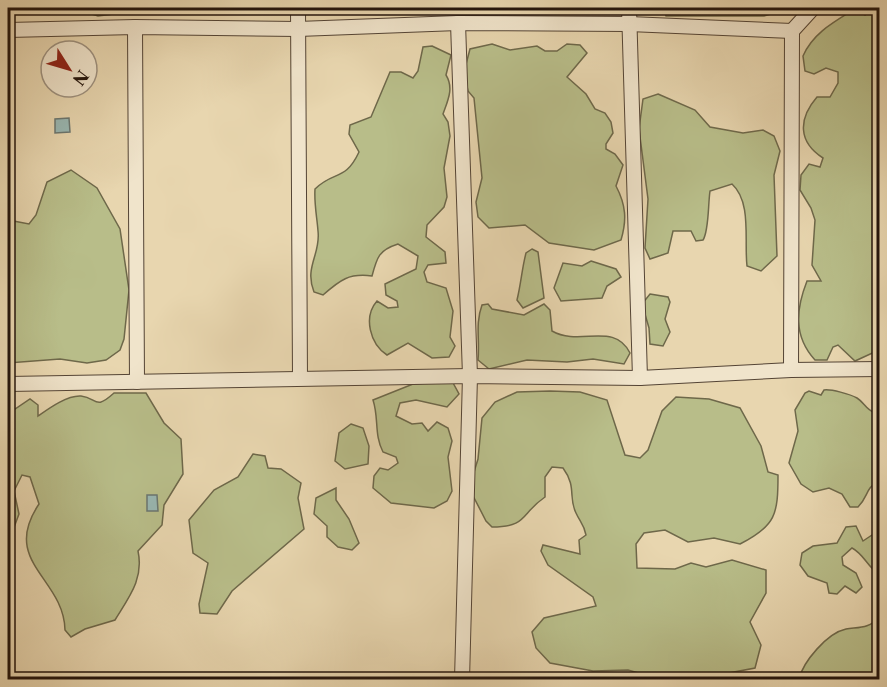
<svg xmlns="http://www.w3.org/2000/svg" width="887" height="687" font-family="'Libre Caslon Text',serif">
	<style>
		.green { fill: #b8bd89; stroke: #6e684a; stroke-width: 1.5 }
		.water { fill: #99b7b2; stroke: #6a7670; stroke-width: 1.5 }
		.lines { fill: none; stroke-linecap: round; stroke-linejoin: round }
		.minor-casing { stroke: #544435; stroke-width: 16 }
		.minor { stroke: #f0e4cb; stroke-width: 14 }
	</style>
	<rect width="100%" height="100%" fill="#e8d6af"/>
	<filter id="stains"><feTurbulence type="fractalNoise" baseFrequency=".00333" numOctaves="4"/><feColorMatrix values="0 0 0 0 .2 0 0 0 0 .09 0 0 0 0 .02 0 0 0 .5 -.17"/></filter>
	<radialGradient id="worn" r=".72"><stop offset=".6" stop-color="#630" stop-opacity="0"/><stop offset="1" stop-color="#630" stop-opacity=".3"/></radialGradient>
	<!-- green -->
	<g class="green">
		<polygon points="25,8 130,8 129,12 98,16 82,11"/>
		<polygon points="663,8 791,8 764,16 666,16"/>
		<path d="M875 8H879V350L855 361 838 345 833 347 827 360H815C793 336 796 309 807 281H821L812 265 815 220 811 208 800 190 801 175 809 164 820 167 823 158C798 142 798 119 817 97H830L838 83V72L826 68 814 74 805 71 803 56C813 33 834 22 855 9L865 15Z"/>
		<path d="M492 44 510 50 537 46 545 51H557L567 44 580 45 587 53 567 77 586 94 595 109 605 113 611 122 613 133 606 144V149L615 154 623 165 616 186C626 205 627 220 621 240L594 250 549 243 525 225 489 228 478 217 476 202 482 178 474 98 468 91 464 72 470 49Z"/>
		<path d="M432 46 451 55 446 75C454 88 448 100 443 114L448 122 450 136 444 168 447 197 444 207 427 225 426 237 445 252 446 263 428 265 424 272 427 282 446 288 453 311 450 337 455 346 449 357 432 358 408 343 387 355C370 344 363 317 377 301L388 308 398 307 397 301 386 295 385 284 416 269 418 256 398 244C379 250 377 257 372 276 349 273 340 280 323 295L314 292C304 267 321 254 318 231 317 217 314 204 315 189 334 170 345 182 359 152L349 134 350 125 371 117 390 72H401L413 78 418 71 423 47Z"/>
		<path d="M658 94 695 110 710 127 743 133 763 130 774 136 780 151 774 175 777 256 761 271 747 266C744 241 752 202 732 184L710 191C708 204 709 231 703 240L696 241 691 231H673L668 253 650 259 645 248 648 199 639 129 643 99Z"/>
		<polygon points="71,170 97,188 120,229 129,290 124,339 120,350 106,360 87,363 60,359 8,363 8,220 29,224 36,215 47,182"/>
		<path d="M532 249 538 252 544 298 523 308 517 300C521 284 522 268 526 253Z"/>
		<polygon points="591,261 616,269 621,277 607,286 602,298 561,301 554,288 563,263 582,266"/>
		<polygon points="650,294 668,297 670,302 665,319 670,332 663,346 650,344 649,328 642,304"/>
		<path d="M488 304 492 309 524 315 544 304 550 310 552 331C580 347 614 321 630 353L624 364 593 359 567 362 527 360 489 369 478 360C480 340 475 324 482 305Z"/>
		<path d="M452 381 459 394 447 407 416 400 400 403 396 416 412 424 422 423 428 431 437 422 448 428 452 441 448 457 452 491 447 501 434 508 391 503 373 488 374 476 380 468 388 470 398 463 396 457 383 452C374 435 379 418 373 400L413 384Z"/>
		<path d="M879 388V480C864 490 869 496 858 507H850L842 494 829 488 813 492 801 484 789 463 798 431 795 410 805 393 809 391 821 395 824 390C831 389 850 394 857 398 865 403 865 409 875 413L879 410 875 402V390Z"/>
		<path d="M550 391 580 392 607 400 625 455 640 458 648 450 662 411 676 397 709 399 740 408 761 446 768 472 778 475C778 514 776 526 740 544L714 538 688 542 665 530 644 533 636 544 637 568 675 569 691 563 706 567 732 560 766 570V593L750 622 761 645 755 668 713 676 711 679 663 680 628 670 593 671 550 663 536 648 532 632 544 618 596 606 593 597 548 565 541 551 543 545 580 554 579 540 586 535C584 524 580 522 576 513 568 497 577 487 563 468L552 467 545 477V497C520 514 528 527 492 527L486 521 469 488 478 459 482 418 495 402 517 392Z"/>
		<path d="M114 393H146L164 423 181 439 183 474 164 505 162 525 138 551C144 579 129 597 115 620L85 629 71 637 65 630C64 578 0 562 39 504L30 477 22 475 14 491 19 514 13 530 8 531V403L15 409 30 399 38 405V416C48 409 67 395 81 396 98 398 94 411 114 393Z"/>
		<polygon points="351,424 363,428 369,446 368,464 345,469 335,461 339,433"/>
		<polygon points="253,454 265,456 268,468 281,469 301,483 298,498 304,529 232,591 217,614 200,613 199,604 208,563 193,553 189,520 214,490 238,477"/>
		<polygon points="336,488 336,500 349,519 359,543 352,550 338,547 327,537 327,526 314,514 316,498"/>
		<path d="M856 526 863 541 872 535 879 538V574C868 568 864 554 852 548L842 557 843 565 856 573 862 587 856 593 845 586 837 594 829 593 827 583 808 576 800 565 802 553 813 546 837 543 846 527Z"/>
		<path d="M879 617V679H799C803 662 827 633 846 629 859 627 869 629 879 617Z"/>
	</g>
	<!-- water -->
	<g class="water">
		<polygon points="69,118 70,132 55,133 55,119"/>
		<polygon points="147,495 157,495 158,511 147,511"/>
	</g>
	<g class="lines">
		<defs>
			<g id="minor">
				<polyline points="298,8 300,378"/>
				<polyline points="629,8 640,378"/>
				<polyline points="458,23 470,376 462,680"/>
				<polyline points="135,27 137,382"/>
				<polyline points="8,30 135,27 298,29 458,23 629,24 792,31"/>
				<polyline points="791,370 792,31 813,8"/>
				<polyline points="8,384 470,376 640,378 791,370 880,369"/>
			</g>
		</defs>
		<!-- minor casing -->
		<use href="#minor" class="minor-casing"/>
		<!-- minor -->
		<use href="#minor" class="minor"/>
	</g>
	<!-- margin -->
	<rect width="887" height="687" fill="none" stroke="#e8d6af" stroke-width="30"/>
	<rect x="9" y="9" width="869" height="669" fill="none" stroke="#23140c" stroke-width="3"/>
	<rect x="15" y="15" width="857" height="657" fill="none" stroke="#23140c" stroke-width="1.5"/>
	<!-- north arrow -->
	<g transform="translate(69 69) rotate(127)"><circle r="28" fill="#f0e4cb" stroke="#9e917f" stroke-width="1.5"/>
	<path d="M0-4.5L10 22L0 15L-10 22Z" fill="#8f2418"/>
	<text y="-9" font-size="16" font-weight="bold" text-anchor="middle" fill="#23140c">N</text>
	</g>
	<rect width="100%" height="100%" filter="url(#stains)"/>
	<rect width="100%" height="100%" fill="url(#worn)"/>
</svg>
